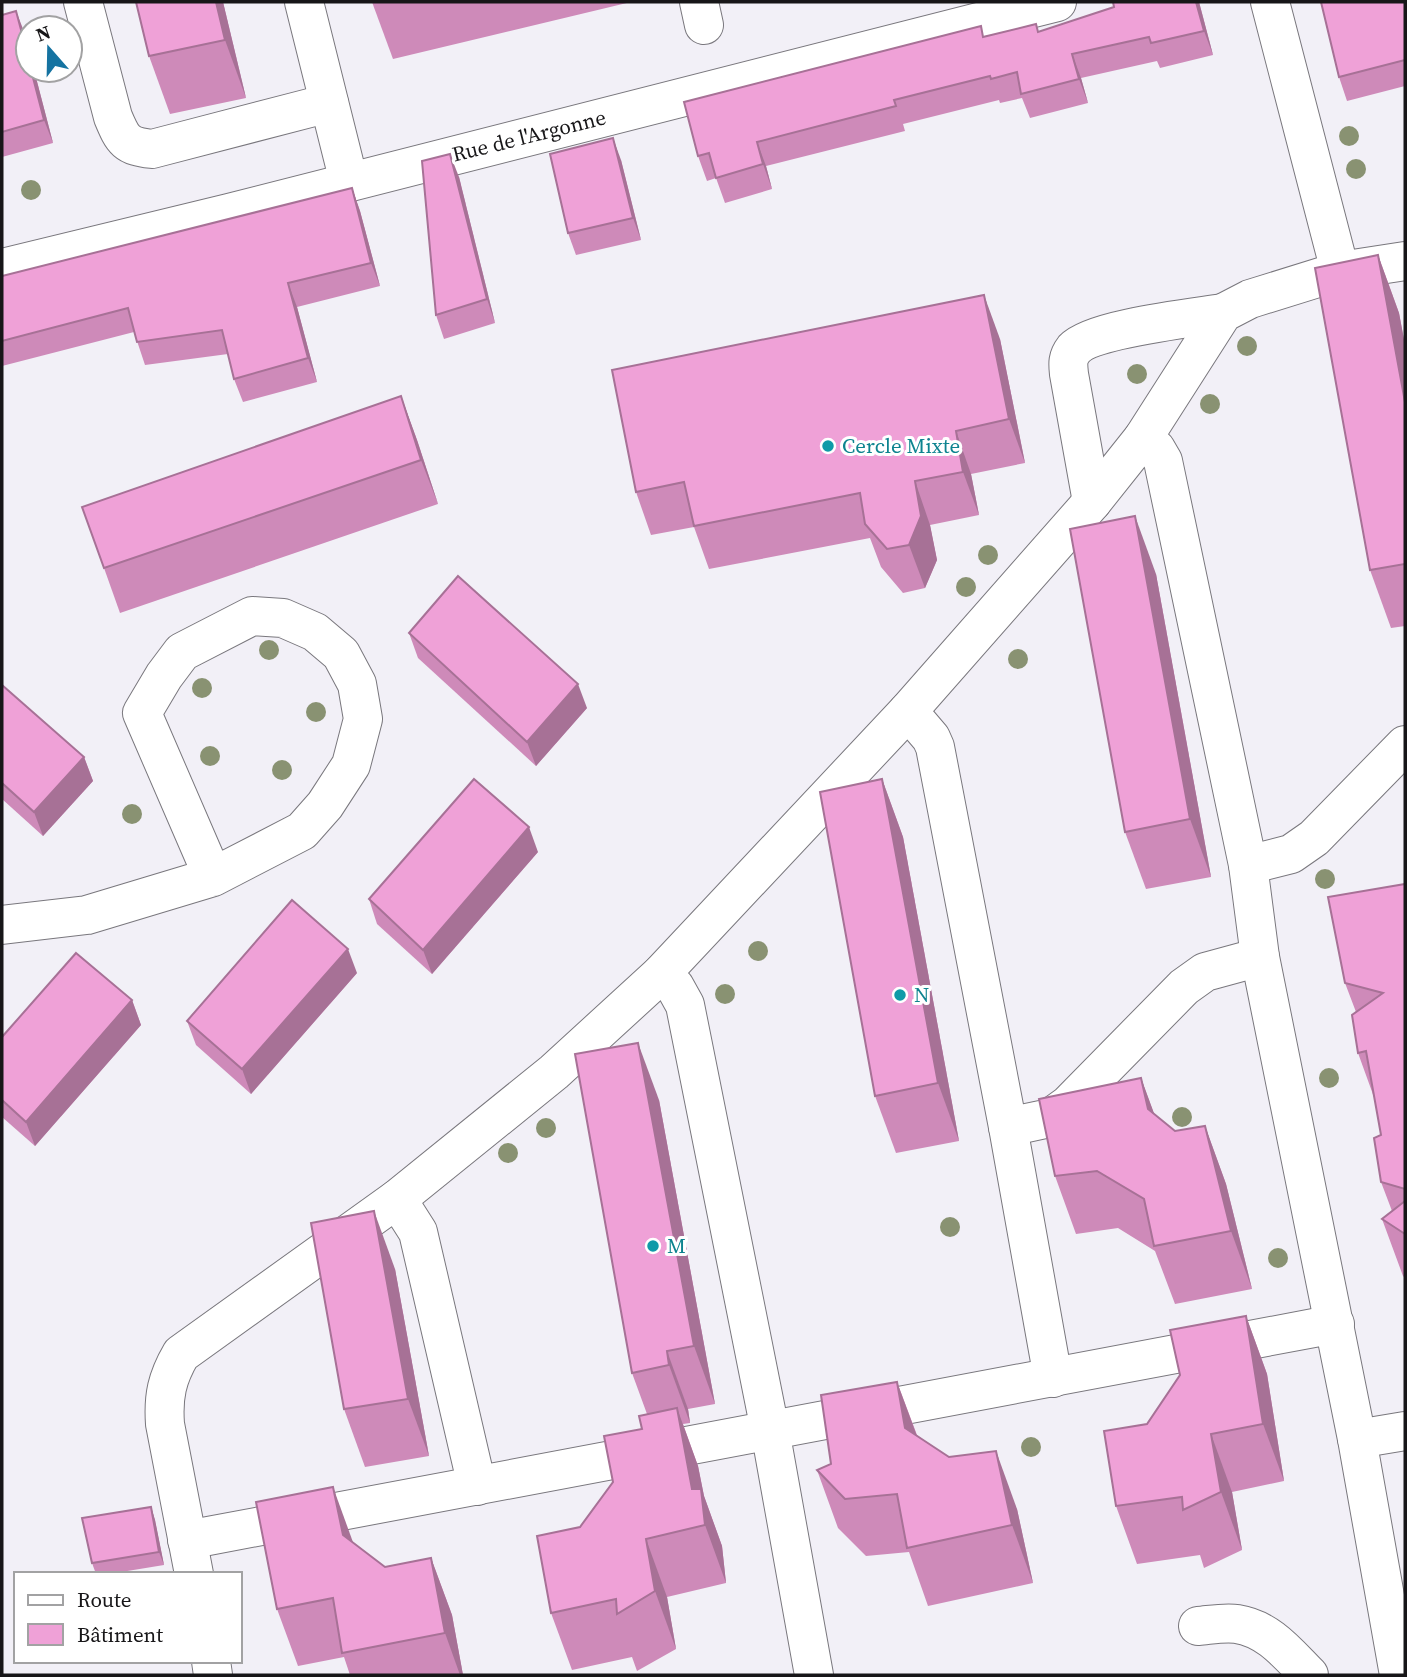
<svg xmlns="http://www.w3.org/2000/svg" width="1407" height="1677" font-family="'Source Serif 4',serif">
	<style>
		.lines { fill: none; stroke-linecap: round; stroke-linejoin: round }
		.minor-casing { stroke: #79777d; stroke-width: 40 }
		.minor { stroke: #fff; stroke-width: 38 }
		.tree { fill: #899272 }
		.wall { fill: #ce8ab9 }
		.shaded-wall { fill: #a77196 }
		.building { fill: #efa1d7; stroke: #a77196; stroke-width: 2 }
		.culture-dot { fill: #0f9aa8; stroke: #fff; stroke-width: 2.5 }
		.labels { text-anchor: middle; stroke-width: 6; stroke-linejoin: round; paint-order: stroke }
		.street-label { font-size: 21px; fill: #171618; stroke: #fff }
		.culture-label { font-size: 21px; fill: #0d838f; stroke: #fff; text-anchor: start }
	</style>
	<rect width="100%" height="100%" fill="#f2f0f7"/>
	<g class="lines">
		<defs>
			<g id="minor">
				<path d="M83 2 113 117C123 141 126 146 152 149L329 103"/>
				<polyline points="304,2 349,182"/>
				<polyline points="699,2 704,25"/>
				<polyline points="1270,2 1340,271"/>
				<polyline points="2,268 229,213 1057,2"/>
				<polyline points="1143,438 1156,449 1163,461 1248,865 1260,957 1357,1439 1399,1675"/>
				<path d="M1092 502 1069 374C1068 364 1067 358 1074 349 1092 329 1192 318 1223 313"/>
				<polyline points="908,711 931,738 935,747 1008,1127 1053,1378"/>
				<polyline points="1248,865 1291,854 1314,838 1405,745"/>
				<polyline points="2,925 87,915 213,877 302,831 325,805 351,765 363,719 357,684 341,654 315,632 283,618 252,616 182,652 164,676 142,713 213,877"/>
				<polyline points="661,974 675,987 685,1005 770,1430 814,1675"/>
				<polyline points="1008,1127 1050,1118 1068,1105 1184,987 1205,972 1260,957"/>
				<polyline points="397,1199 418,1232 477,1486"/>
				<polyline points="1357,1439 1405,1431"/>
				<polyline points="187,1540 1335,1324"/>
				<path d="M194 1574 165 1424C163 1396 167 1378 181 1354L397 1199 554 1072 661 974 908 711 1092 502 1143 438 1223 313 1250 299 1340 271 1405 261"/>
				<path d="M1198 1626C1210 1625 1225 1622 1237 1624 1269 1629 1288 1654 1309 1675"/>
				<polyline points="211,1661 213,1675"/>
			</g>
		</defs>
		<!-- minor casing -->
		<use href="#minor" class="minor-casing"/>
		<!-- minor -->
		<use href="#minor" class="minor"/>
	</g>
	<!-- trees -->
	<g class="tree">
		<circle cx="1349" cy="136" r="10"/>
		<circle cx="1356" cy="169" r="10"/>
		<circle cx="31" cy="190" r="10"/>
		<circle cx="1247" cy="346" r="10"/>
		<circle cx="1137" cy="374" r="10"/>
		<circle cx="1210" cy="404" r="10"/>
		<circle cx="988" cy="555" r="10"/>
		<circle cx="966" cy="587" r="10"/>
		<circle cx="269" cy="650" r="10"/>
		<circle cx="1018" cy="659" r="10"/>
		<circle cx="202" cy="688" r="10"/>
		<circle cx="316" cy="712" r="10"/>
		<circle cx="210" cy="756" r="10"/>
		<circle cx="282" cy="770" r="10"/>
		<circle cx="132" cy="814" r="10"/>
		<circle cx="1325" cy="879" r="10"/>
		<circle cx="758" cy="951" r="10"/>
		<circle cx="725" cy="994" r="10"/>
		<circle cx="1329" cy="1078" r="10"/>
		<circle cx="1182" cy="1117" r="10"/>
		<circle cx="546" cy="1128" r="10"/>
		<circle cx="508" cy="1153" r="10"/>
		<circle cx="950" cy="1227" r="10"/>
		<circle cx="1278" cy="1258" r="10"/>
		<circle cx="1031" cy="1447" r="10"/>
	</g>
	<!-- wall -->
	<g class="wall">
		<polygon points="136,2 223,2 246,98 170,114 149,56"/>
		<polygon points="372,2 631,2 393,59"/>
		<polygon points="1113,2 1199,2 1213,55 1160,68 1157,61 1081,78 1088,103 1030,118 1022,98 1000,103 999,100 903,124 905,131 766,166 772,189 725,203 716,178 707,181 698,156 985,37 1039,32 1114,7"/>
		<polygon points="1405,2 1405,86 1347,101 1339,77"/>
		<polygon points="2,15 25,34 28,70 34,70 53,143 2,157"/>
		<polygon points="621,160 641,240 576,255 568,233"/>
		<polygon points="459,177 495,323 444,339 436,315"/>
		<polygon points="352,188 360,211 380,286 297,307 317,382 243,402 234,379 228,354 145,365 134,332 2,366 2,276"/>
		<polygon points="1378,255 1399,313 1405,345 1405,626 1391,628 1370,570"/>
		<polygon points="1000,339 1025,463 971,474 979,515 930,525 937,560 925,588 903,593 881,567 870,538 709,569 694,527 651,535 636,492"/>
		<polygon points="401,396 417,440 438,504 120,613 104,568"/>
		<polygon points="1156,574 1211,877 1146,889 1125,832"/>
		<polygon points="409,633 587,708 536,766 418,658"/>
		<polygon points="2,685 84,757 93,781 43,836 2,799"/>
		<polygon points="882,779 903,837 959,1141 896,1153 875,1096"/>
		<polygon points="538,852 432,974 377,924 369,899"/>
		<polygon points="1405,884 1405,1278 1403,1276 1382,1219 1392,1211 1381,1182 1381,1135 1375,1100 1358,1053 1356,1012 1345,983"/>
		<polygon points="357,973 251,1094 196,1045 187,1021"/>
		<polygon points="132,1000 141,1025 35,1146 2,1117 2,1037"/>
		<polygon points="1141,1078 1154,1114 1175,1131 1205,1126 1226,1184 1252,1289 1175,1304 1155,1251 1118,1228 1076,1234 1055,1176"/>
		<polygon points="659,1100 715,1404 688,1409 690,1423 683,1424 698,1466 704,1496 722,1546 726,1583 667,1597 676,1649 637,1671 632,1657 572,1670 551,1613 580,1527 613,1482 642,1429 647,1414 632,1373"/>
		<polygon points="395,1269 429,1456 365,1467 344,1409"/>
		<polygon points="1246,1316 1267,1374 1284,1481 1232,1492 1242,1550 1204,1568 1200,1555 1137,1564 1116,1506 1147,1424"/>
		<polygon points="897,1382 917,1435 1017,1509 1033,1583 928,1606 909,1552 866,1556 838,1528 817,1470 831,1464"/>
		<polygon points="151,1507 155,1520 164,1565 109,1574 96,1574 92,1563"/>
		<polygon points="354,1543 385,1567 431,1558 452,1615 463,1675 350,1675 344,1657 298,1666 277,1609"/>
	</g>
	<!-- shaded-wall -->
	<g class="shaded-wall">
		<polygon points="216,2 223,2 246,98 225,40"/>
		<polygon points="1196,2 1199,2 1213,55 1204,31"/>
		<polygon points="16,11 25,34 28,46 28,56"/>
		<polygon points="1072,54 1081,78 1088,103 1079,79"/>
		<polygon points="31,70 34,70 53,143 44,120"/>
		<polygon points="613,138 621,160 641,240 633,218"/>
		<polygon points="757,142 766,166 772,189 763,164"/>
		<polygon points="450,154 459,177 495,323 487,299"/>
		<polygon points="352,188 360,211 380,286 371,263"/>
		<polygon points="1378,255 1399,313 1405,345 1405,402"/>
		<polygon points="288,283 297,307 317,382 308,358"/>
		<polygon points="984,295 1000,339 1025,463 1009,419"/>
		<polygon points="401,396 417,440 438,504 421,460"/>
		<polygon points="956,431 971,474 979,515 963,472"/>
		<polygon points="915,481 930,525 937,560 925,588 909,545"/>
		<polygon points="1135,516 1156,574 1211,877 1190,819"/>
		<polygon points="578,684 587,708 536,766 527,742"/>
		<polygon points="84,757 93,781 43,836 34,812"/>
		<polygon points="882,779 903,837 959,1141 938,1083"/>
		<polygon points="529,827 538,852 432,974 423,950"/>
		<polygon points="348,949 357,973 251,1094 242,1069"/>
		<polygon points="132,1000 141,1025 35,1146 26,1122"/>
		<polygon points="638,1043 659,1100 715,1404 694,1346"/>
		<polygon points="1141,1078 1162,1135 1148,1109"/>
		<polygon points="1205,1126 1226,1184 1252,1289 1231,1231"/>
		<polygon points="374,1211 395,1269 429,1456 408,1399"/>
		<polygon points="1246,1316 1267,1374 1284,1481 1263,1424"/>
		<polygon points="667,1351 688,1409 690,1423 669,1365"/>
		<polygon points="897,1382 918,1439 905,1428"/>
		<polygon points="677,1408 698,1466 704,1496 722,1546 726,1583 692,1489"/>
		<polygon points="1211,1434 1232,1492 1242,1550 1221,1492"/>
		<polygon points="996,1451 1017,1509 1033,1583 1012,1525"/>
		<polygon points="333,1487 354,1545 343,1535"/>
		<polygon points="151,1507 155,1520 164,1565 159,1552"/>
		<polygon points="646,1539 667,1597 676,1649 655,1591"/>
		<polygon points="431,1558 452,1615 463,1675 460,1675 445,1633"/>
	</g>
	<!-- building -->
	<g class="building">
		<polygon points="136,2 216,2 225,40 149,56"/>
		<polygon points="1113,2 1196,2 1204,31 1151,43 1149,37 1072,54 1079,79 1021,94 1017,72 991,79 990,76 894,100 896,106 757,142 763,164 716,178 709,153 698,156 684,102 981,26 983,37 1036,24 1038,32 1114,7"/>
		<polygon points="1321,2 1405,2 1405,60 1339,77"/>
		<polygon points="16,11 28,56 28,70 31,70 44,120 2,132 2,15"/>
		<polygon points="613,138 633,218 568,233 550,154"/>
		<polygon points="450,154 487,299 436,315 422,161"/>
		<polygon points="352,188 371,263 288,283 308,358 234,379 222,330 137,342 128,308 2,341 2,276"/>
		<polygon points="1378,255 1405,402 1405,564 1370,570 1315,268"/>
		<polygon points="984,295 1009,419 956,431 963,472 915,481 921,516 909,545 887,549 865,524 860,493 694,526 684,482 636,492 612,370"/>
		<polygon points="401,396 421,460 104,568 82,507"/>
		<polygon points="1135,516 1190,819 1125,832 1070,529"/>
		<polygon points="458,576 578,684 527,742 409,633"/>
		<polygon points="2,685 84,757 34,812 2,783"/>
		<polygon points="474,779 529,827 423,950 369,899"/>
		<polygon points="882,779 938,1083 875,1096 820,792"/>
		<polygon points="1405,884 1405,1189 1381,1182 1374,1138 1381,1135 1366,1051 1358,1053 1352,1015 1383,993 1345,983 1328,897"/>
		<polygon points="292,900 348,949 242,1069 187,1021"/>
		<polygon points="76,953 132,1000 26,1122 2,1100 2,1037"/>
		<polygon points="638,1043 694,1346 667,1351 669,1365 632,1373 575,1054"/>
		<polygon points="1141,1078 1148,1109 1175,1131 1205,1126 1231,1231 1154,1246 1144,1199 1097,1171 1055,1176 1039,1099"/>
		<polygon points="1405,1201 1405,1234 1382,1219"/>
		<polygon points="374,1211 408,1399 344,1409 311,1223"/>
		<polygon points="1246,1316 1263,1424 1211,1434 1221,1492 1183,1510 1182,1497 1116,1506 1104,1431 1147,1424 1180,1375 1170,1330"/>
		<polygon points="897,1382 905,1428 949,1457 996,1451 1012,1525 907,1548 897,1494 845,1499 817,1470 831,1464 821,1395"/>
		<polygon points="677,1408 692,1489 701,1489 705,1525 646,1539 655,1591 617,1614 616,1599 551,1613 537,1536 580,1527 613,1482 604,1436 642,1429 639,1416"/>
		<polygon points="333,1487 343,1535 385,1567 431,1558 445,1633 342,1653 333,1598 277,1609 256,1502"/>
		<polygon points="151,1507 159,1552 92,1563 82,1518"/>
	</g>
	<!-- markers -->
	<g class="culture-dot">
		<circle cx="828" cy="446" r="7"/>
		<circle cx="900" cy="995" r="7"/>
		<circle cx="653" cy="1246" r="7"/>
	</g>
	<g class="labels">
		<!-- street labels -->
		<g class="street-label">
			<text transform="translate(529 136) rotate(-14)" y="7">Rue de l'Argonne</text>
		</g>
		<!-- culture labels -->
		<g class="culture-label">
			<text x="842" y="453">Cercle Mixte</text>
			<text x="914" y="1002">N</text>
			<text x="667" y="1253">M</text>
		</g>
	</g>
	<!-- border -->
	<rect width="1407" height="1677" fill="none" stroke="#171618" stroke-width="7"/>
	<!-- legend -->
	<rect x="14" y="1572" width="228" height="91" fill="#ffffff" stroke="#a2a2a3" stroke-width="2"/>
	<rect x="28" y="1595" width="35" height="10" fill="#ffffff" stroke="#a2a2a3" stroke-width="2"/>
	<text x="77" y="1607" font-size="21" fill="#171618">Route</text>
	<rect x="28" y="1624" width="35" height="21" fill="#efa1d7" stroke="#a2a2a3" stroke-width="2"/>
	<text x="77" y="1642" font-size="21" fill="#171618">Bâtiment</text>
	<!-- north arrow -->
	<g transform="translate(49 49) rotate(340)"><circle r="33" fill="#ffffff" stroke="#a2a2a3" stroke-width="2"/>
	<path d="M0-5L12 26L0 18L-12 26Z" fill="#1573a1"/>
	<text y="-10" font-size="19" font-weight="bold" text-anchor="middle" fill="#171618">N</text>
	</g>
</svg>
